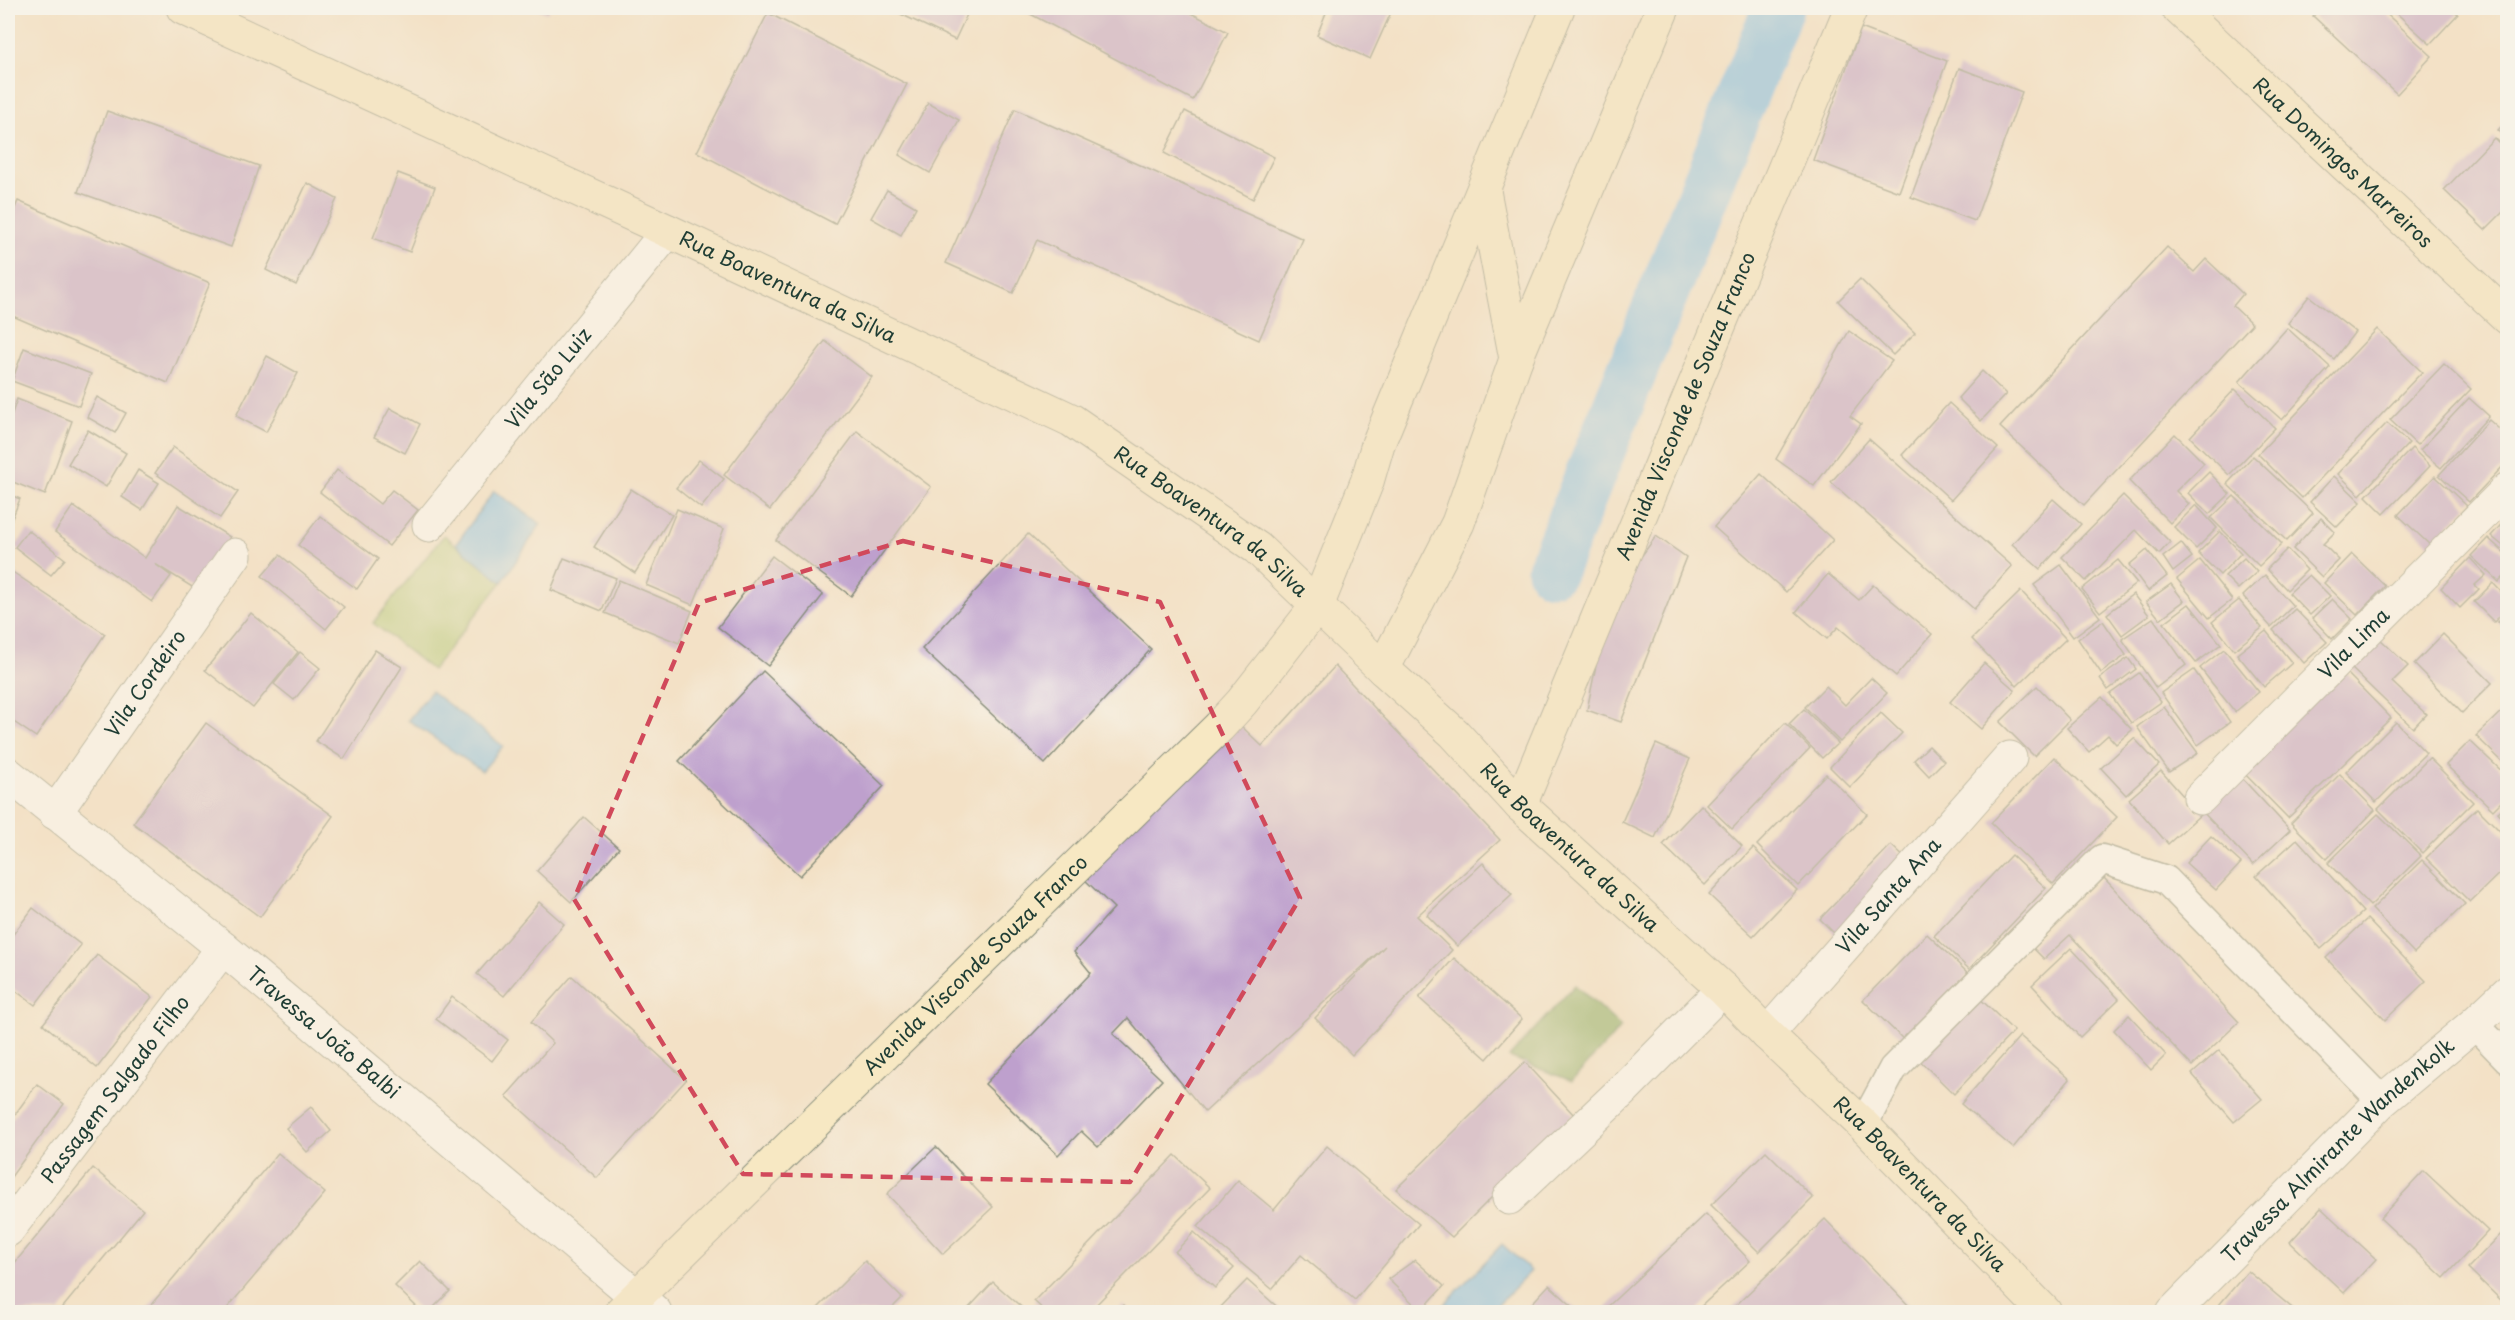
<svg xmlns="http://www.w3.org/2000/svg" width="2515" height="1320" font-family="'Playpen Sans',sans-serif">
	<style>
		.green { fill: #aac76e; stroke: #648251; stroke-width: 1.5 }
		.forest { fill: #87ac61; stroke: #53744a; stroke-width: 1.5 }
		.water { fill: #74bbec; stroke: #4a7c90; stroke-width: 1.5 }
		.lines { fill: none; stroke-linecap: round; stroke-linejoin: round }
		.canal { stroke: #74bbec; stroke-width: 51 }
		.building { fill: #bea0cd }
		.lane-casing { stroke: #898f7d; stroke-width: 31 }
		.street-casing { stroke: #898f7d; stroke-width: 35 }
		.secondary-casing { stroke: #898f7d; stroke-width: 35 }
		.lane { stroke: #fff; stroke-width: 28 }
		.street { stroke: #fff; stroke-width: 33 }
		.secondary { stroke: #f7e8c3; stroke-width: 33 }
		.marked { fill: none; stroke: #d1495b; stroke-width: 4.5; stroke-dasharray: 12 8; stroke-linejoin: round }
		.labels { text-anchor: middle; stroke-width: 4.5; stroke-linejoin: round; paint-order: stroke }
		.street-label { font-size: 20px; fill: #1f3d34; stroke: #f7f3e8 }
	</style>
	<rect width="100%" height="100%" fill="#f7f3e8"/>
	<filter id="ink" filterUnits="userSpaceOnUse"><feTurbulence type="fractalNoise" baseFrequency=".0167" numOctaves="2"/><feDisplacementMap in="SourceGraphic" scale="12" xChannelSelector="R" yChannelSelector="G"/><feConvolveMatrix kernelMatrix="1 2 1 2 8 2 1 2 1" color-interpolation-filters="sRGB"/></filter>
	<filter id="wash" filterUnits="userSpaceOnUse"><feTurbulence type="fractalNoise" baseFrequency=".008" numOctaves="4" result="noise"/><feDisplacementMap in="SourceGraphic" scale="24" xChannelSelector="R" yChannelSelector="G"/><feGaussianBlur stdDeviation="1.35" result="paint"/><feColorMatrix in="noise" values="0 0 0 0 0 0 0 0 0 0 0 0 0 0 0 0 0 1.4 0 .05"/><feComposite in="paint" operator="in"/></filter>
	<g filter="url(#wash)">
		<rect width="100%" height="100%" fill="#f3e1c6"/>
		<!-- green -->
		<polygon class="green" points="444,535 502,582 432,670 373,623"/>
		<!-- forest -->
		<polygon class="forest" points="1575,985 1621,1027 1572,1081 1509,1057"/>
		<!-- water -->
		<g class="water">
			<polygon points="494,491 541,524 502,582 456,544"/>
			<polygon points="431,691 503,746 482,771 408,720"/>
			<polygon points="1502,1244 1531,1271 1491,1312 1437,1312"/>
		</g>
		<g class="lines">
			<!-- canal -->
			<polyline class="canal" points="1552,570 1778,8"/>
		</g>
		<g id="blocks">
			<!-- building -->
			<g class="building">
				<polygon points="535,8 550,8 547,13"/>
				<polygon points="888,8 970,8 955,40"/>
				<polygon points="1019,8 1181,8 1228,32 1193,100"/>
				<polygon points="1328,8 1393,8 1370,59 1317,35"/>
				<polygon points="2321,8 2380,8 2432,56 2397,94 2313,16"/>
				<polygon points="2391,8 2451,8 2458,14 2430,44"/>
				<polygon points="768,13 907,84 835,224 697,152"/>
				<polygon points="1861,28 1947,61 1899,192 1813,160"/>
				<polygon points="1959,68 2022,92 1975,221 1911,197"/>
				<polygon points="928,103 959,120 930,173 899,155"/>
				<polygon points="1015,109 1303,239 1259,340 1037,240 1013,293 946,263"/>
				<polygon points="107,111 259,166 231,247 78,192"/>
				<polygon points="1185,111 1274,157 1253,199 1164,153"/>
				<polygon points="2508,120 2508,139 2498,130"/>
				<polygon points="2494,138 2508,152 2508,207 2485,230 2444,190"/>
				<polygon points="398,173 435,187 410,252 373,238"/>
				<polygon points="307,183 337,199 296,285 266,270"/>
				<polygon points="887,190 916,207 901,235 871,218"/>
				<polygon points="18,201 210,283 168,383 8,314 8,225"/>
				<polygon points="2167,247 2194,272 2206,259 2243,294 2233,306 2252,324 2084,505 2000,427"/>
				<polygon points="1860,279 1915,333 1893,355 1838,301"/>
				<polygon points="2309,296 2355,332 2334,359 2288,323"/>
				<polygon points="2287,328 2330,367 2282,420 2239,382"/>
				<polygon points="2377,329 2422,372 2302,498 2258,454"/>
				<polygon points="1849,331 1892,361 1850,416 1861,424 1814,486 1776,459"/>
				<polygon points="825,341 872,377 770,510 724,475"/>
				<polygon points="24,348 91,374 79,406 12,381"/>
				<polygon points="267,356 298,373 266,432 236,416"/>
				<polygon points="2444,364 2471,389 2417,445 2390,420"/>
				<polygon points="1982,371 2006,394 1981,421 1958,398"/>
				<polygon points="2235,389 2275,428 2229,475 2190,437"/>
				<polygon points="97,397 126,413 115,433 87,417"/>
				<polygon points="2469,398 2489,416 2441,468 2420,450"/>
				<polygon points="17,399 72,421 45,495 8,480 8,425"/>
				<polygon points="1949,403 1998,448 1951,500 1902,455"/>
				<polygon points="390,408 420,424 405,453 374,437"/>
				<polygon points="2508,414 2508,426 2502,420"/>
				<polygon points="2489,420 2508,437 2508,461 2469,502 2439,475"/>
				<polygon points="2387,423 2409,443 2360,495 2338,474"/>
				<polygon points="88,430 126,453 106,487 68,464"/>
				<polygon points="857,431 931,487 851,596 776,540"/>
				<polygon points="2175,434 2204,463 2176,491 2189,504 2170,523 2129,481"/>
				<polygon points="1869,439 2012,566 1974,609 1831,482"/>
				<polygon points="173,447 238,492 220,518 155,473"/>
				<polygon points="2412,448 2430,466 2384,514 2366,496"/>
				<polygon points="2253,456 2313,513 2287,541 2227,484"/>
				<polygon points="699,460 724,479 701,508 676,488"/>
				<polygon points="138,470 159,483 142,510 122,497"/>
				<polygon points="337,470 380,504 392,490 418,510 389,546 320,492"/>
				<polygon points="2209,472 2230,494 2209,514 2188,493"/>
				<polygon points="1761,474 1833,540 1786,592 1714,527"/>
				<polygon points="2334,476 2361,502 2337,527 2310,502"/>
				<polygon points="2435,476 2467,506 2430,545 2398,515"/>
				<polygon points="631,489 672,515 635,573 594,547"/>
				<polygon points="8,494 20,499 11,521 8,520"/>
				<polygon points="2123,495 2170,542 2159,554 2136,530 2086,581 2062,557"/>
				<polygon points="2234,496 2282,544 2259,566 2211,518"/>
				<polygon points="2053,499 2081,524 2040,569 2012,544"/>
				<polygon points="178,505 230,537 197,590 155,564 171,576 152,602 55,532 73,506 145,558"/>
				<polygon points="2196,505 2217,528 2196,549 2174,527"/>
				<polygon points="677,509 724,529 693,605 646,585"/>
				<polygon points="320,516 378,559 357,589 298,545"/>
				<polygon points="2508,517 2508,550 2491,536"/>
				<polygon points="2321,518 2335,532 2323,544 2339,560 2322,577 2293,549"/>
				<polygon points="28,530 65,559 51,575 15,547"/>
				<polygon points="2220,531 2241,553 2220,575 2198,553"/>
				<polygon points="1028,534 1151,649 1045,764 922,649"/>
				<polygon points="1656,536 1686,557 1621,722 1587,710 1609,601"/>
				<polygon points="2488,538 2508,556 2508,573 2499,582 2471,556"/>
				<polygon points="2181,543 2192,557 2173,572 2163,557"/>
				<polygon points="2287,549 2307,570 2287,590 2267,569"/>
				<polygon points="2147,550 2167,576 2148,591 2129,565"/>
				<polygon points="2352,554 2385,586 2357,615 2324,583"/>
				<polygon points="280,555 344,607 326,629 262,576"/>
				<polygon points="772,556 823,595 768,666 718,627"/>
				<polygon points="564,558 616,578 602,611 551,590"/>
				<polygon points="2244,558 2257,572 2238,589 2225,576"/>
				<polygon points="2470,558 2486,575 2475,585 2479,589 2460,608 2441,588"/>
				<polygon points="2118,560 2137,583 2100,612 2082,589"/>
				<polygon points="2200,560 2232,600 2209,618 2177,579"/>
				<polygon points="2061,565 2100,617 2073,637 2034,585"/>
				<polygon points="8,569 105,634 36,737 8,718"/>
				<polygon points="1828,574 1859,600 1873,585 1932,634 1896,676 1838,627 1827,639 1796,612"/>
				<polygon points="2265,575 2293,606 2271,627 2243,596"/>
				<polygon points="2309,575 2330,596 2310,615 2289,593"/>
				<polygon points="619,580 692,611 679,643 605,613"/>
				<polygon points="2493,583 2508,599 2508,608 2494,622 2474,602"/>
				<polygon points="2171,584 2184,601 2160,619 2146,602"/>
				<polygon points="2021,591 2066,639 2017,686 1972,639"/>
				<polygon points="2133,594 2149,615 2122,635 2107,614"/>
				<polygon points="2332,599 2352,619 2332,639 2312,618"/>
				<polygon points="2239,600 2262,628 2234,650 2212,622"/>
				<polygon points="2189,604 2221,644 2196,663 2164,623"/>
				<polygon points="2295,609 2327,642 2304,663 2273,630"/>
				<polygon points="251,613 298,652 253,708 205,670"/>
				<polygon points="2508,613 2508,633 2498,622"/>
				<polygon points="2153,618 2186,665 2156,688 2122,639"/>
				<polygon points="2103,621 2126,655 2101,673 2078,639"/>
				<polygon points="2266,631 2292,663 2264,687 2237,654"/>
				<polygon points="2443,634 2492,683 2462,713 2414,664"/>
				<polygon points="2377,636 2408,666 2392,682 2426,714 2413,728 2348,665"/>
				<polygon points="2224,649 2259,692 2235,712 2200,668"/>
				<polygon points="375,650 402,667 344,759 316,741"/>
				<polygon points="300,652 320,668 294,700 274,684"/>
				<polygon points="2128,658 2136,669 2108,690 2100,678"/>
				<polygon points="1984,663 2015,690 1981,729 1950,702"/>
				<polygon points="1335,666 1500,840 1417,916 1452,950 1352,1055 1315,1018 1385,946 1205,1112 1128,1018 1113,1034 1162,1080 1098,1147 1081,1131 1058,1155 985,1084 1091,973 1074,952 1114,908 1081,876 1235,720 1262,746"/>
				<polygon points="2342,668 2391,718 2288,818 2239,768"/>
				<polygon points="2194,670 2230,722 2198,745 2161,693"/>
				<polygon points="763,671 884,786 800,876 679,761"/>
				<polygon points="2139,673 2161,702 2131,723 2110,694"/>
				<polygon points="1871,678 1887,693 1840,742 1805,707 1826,686 1845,705"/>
				<polygon points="2037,686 2070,720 2034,756 2000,722"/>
				<polygon points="2102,697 2132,730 2116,744 2108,735 2089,752 2067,728"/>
				<polygon points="2508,705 2508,767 2476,736"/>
				<polygon points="2164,707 2198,753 2169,772 2137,727"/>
				<polygon points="1804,709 1838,743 1822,758 1789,724"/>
				<polygon points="1881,713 1902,733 1850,787 1830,767"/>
				<polygon points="2396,722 2426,753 2376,802 2346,772"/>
				<polygon points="206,723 333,816 260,917 133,823"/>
				<polygon points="1785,723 1810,748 1732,829 1707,805"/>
				<polygon points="2134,738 2159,765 2126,795 2101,768"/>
				<polygon points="2470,741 2508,777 2508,795 2493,810 2446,765"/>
				<polygon points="1656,744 1690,759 1655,838 1622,822"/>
				<polygon points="1929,746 1944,761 1929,776 1914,760"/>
				<polygon points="2054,757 2117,817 2053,884 1991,823"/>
				<polygon points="2429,758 2473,802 2422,853 2378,809"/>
				<polygon points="2161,771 2200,815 2168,844 2129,799"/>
				<polygon points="2237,773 2290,830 2253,865 2200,809"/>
				<polygon points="1826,774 1867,814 1798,886 1757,845"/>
				<polygon points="2340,774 2375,810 2327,859 2291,823"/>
				<polygon points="2508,804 2508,824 2498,812"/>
				<polygon points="1701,805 1742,846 1705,885 1663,845"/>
				<polygon points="2477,808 2508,839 2508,865 2470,902 2426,858"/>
				<polygon points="2378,814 2421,856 2370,906 2328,863"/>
				<polygon points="584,817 619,848 571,902 537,871"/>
				<polygon points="2211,836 2241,863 2216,890 2186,863"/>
				<polygon points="2297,839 2363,912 2321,949 2256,876"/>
				<polygon points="1891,845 1912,865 1840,939 1820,919"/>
				<polygon points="1753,848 1797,890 1753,936 1709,895"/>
				<polygon points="2011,855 2046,888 1969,969 1934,936"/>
				<polygon points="2422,860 2465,904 2414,953 2372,909"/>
				<polygon points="1483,863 1512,895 1457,946 1427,915"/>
				<polygon points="2104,878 2239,1022 2192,1066 2070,935 2044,959 2031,946"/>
				<polygon points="539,902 564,924 504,996 477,974"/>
				<polygon points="33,908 81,945 35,1005 8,985 8,941"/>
				<polygon points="2367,919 2426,981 2385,1020 2326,958"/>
				<polygon points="1927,934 1969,974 1905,1041 1863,1000"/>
				<polygon points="2071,948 2119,999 2080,1037 2032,985"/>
				<polygon points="97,955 152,997 97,1068 43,1024"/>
				<polygon points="1454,958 1522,1019 1487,1059 1419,998"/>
				<polygon points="572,976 686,1080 597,1178 506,1096 553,1043 531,1022"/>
				<polygon points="1974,993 2014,1031 1954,1094 1914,1055"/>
				<polygon points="452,997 508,1040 492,1061 436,1019"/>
				<polygon points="2129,1015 2166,1055 2151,1070 2114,1030"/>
				<polygon points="2020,1036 2070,1079 2013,1148 1961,1104"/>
				<polygon points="2219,1050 2262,1099 2234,1122 2192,1074"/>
				<polygon points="1525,1062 1574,1115 1452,1237 1396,1189"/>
				<polygon points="37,1084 64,1104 8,1181 8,1124"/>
				<polygon points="311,1107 331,1131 307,1152 286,1128"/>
				<polygon points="1327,1146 1419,1224 1355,1300 1301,1255 1272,1289 1198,1227 1238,1180 1274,1210"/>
				<polygon points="936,1147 993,1207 943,1254 887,1194"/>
				<polygon points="1766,1151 1813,1198 1759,1252 1711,1205"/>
				<polygon points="278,1153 325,1193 224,1312 145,1312"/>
				<polygon points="1175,1155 1210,1188 1089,1312 1046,1312 1034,1301"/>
				<polygon points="93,1168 143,1210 59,1312 8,1312 8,1271"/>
				<polygon points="2424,1171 2488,1231 2444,1278 2380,1218"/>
				<polygon points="2321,1208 2376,1259 2344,1293 2290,1242"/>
				<polygon points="1706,1214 1750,1261 1695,1312 1602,1312"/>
				<polygon points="1825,1219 1915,1312 1729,1312"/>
				<polygon points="2508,1227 2508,1307 2468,1268"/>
				<polygon points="1194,1232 1234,1268 1215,1288 1175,1252"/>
				<polygon points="1415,1260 1444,1286 1421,1311 1388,1279"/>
				<polygon points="420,1261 450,1291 429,1312 422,1312 395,1286"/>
				<polygon points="865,1261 902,1298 888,1312 814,1312"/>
				<polygon points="2248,1271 2297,1312 2213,1312"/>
				<polygon points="1247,1280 1283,1312 1216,1312"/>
				<polygon points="993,1282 1027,1312 965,1312"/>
				<polygon points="1549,1285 1579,1312 1524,1312"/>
				<polygon points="1123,1305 1130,1312 1116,1312"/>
			</g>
		</g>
	</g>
	<g filter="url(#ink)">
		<use href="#blocks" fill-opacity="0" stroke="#898f7d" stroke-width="1.5"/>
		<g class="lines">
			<defs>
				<g id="lane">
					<polyline points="2474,1024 2508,1059"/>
					<polyline points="1863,1125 1893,1069 2102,859 2166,880 2382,1101"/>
				</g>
				<g id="street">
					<path id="s1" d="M429 525 668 231"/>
					<path id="s2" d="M8 774 223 948 655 1312"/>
					<path id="s3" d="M2200 798 2508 489"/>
					<path id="s4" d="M55 813 235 555"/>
					<path id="s5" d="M1767 1034 2010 758"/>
					<polyline points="1509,1198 1623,1090 1723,989"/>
					<path id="s6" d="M8 1230 223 948"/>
					<path id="s7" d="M2173 1312 2382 1101 2474 1024 2508 992"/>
				</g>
				<g id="secondary">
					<path id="s8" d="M183 8 668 231 1071 420 1257 548 1383 669 1454 733 1520 805 1723 989 1767 1034 1863 1125 2045 1312"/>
					<path id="s9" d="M2178 8 2508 318"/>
					<polyline points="1484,191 1516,359"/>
					<polyline points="1383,669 1458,523 1516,359 1663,8"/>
					<path id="s10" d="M1520 805 1851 8"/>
					<path id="s11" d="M621 1312 1219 727 1242 702 1317 606 1367 482 1378 444 1558 8"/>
				</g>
			</defs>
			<!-- lane casing -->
			<use href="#lane" class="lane-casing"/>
			<!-- street casing -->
			<use href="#street" class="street-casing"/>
			<!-- secondary casing -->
			<use href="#secondary" class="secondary-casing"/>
			<!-- lane -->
			<use href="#lane" class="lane"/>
			<!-- street -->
			<use href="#street" class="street"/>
			<!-- secondary -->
			<use href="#secondary" class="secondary"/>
		</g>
	</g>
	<!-- marked area -->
	<path d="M0 0H2515V1320H0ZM903 541 1160 602 1300 898 1130 1182 743 1174 574 899 699 603Z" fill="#f3e1c6" fill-opacity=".55" fill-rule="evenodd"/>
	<path class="marked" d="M903 541 1160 602 1300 898 1130 1182 743 1174 574 899 699 603Z"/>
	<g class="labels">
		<!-- street labels -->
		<g class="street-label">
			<text dy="7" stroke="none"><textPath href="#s9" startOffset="226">Rua Domingos Marreiros</textPath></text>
			<text dy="7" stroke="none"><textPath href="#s8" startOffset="666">Rua Boaventura da Silva</textPath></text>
			<text dy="7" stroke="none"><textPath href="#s1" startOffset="189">Vila São Luiz</textPath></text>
			<text dy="7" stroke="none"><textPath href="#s10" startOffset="432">Avenida Visconde de Souza Franco</textPath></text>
			<text dy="7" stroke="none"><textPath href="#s8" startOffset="1152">Rua Boaventura da Silva</textPath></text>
			<text dy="7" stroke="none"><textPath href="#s3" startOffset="218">Vila Lima</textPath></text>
			<text dy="7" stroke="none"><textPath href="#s4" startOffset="158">Vila Cordeiro</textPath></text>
			<text dy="7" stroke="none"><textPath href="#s8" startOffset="1638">Rua Boaventura da Silva</textPath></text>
			<text dy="7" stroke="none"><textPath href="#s5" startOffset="184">Vila Santa Ana</textPath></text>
			<text dy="7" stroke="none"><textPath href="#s11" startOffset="496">Avenida Visconde Souza Franco</textPath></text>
			<text dy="7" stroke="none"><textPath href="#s2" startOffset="408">Travessa João Balbi</textPath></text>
			<text dy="7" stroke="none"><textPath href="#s6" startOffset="177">Passagem Salgado Filho</textPath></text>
			<text dy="7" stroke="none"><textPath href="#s7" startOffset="231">Travessa Almirante Wandenkolk</textPath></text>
			<text dy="7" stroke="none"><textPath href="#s8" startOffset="2124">Rua Boaventura da Silva</textPath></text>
		</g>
	</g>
	<!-- margin -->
	<rect width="2515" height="1320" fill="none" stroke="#f7f3e8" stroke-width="30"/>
</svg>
